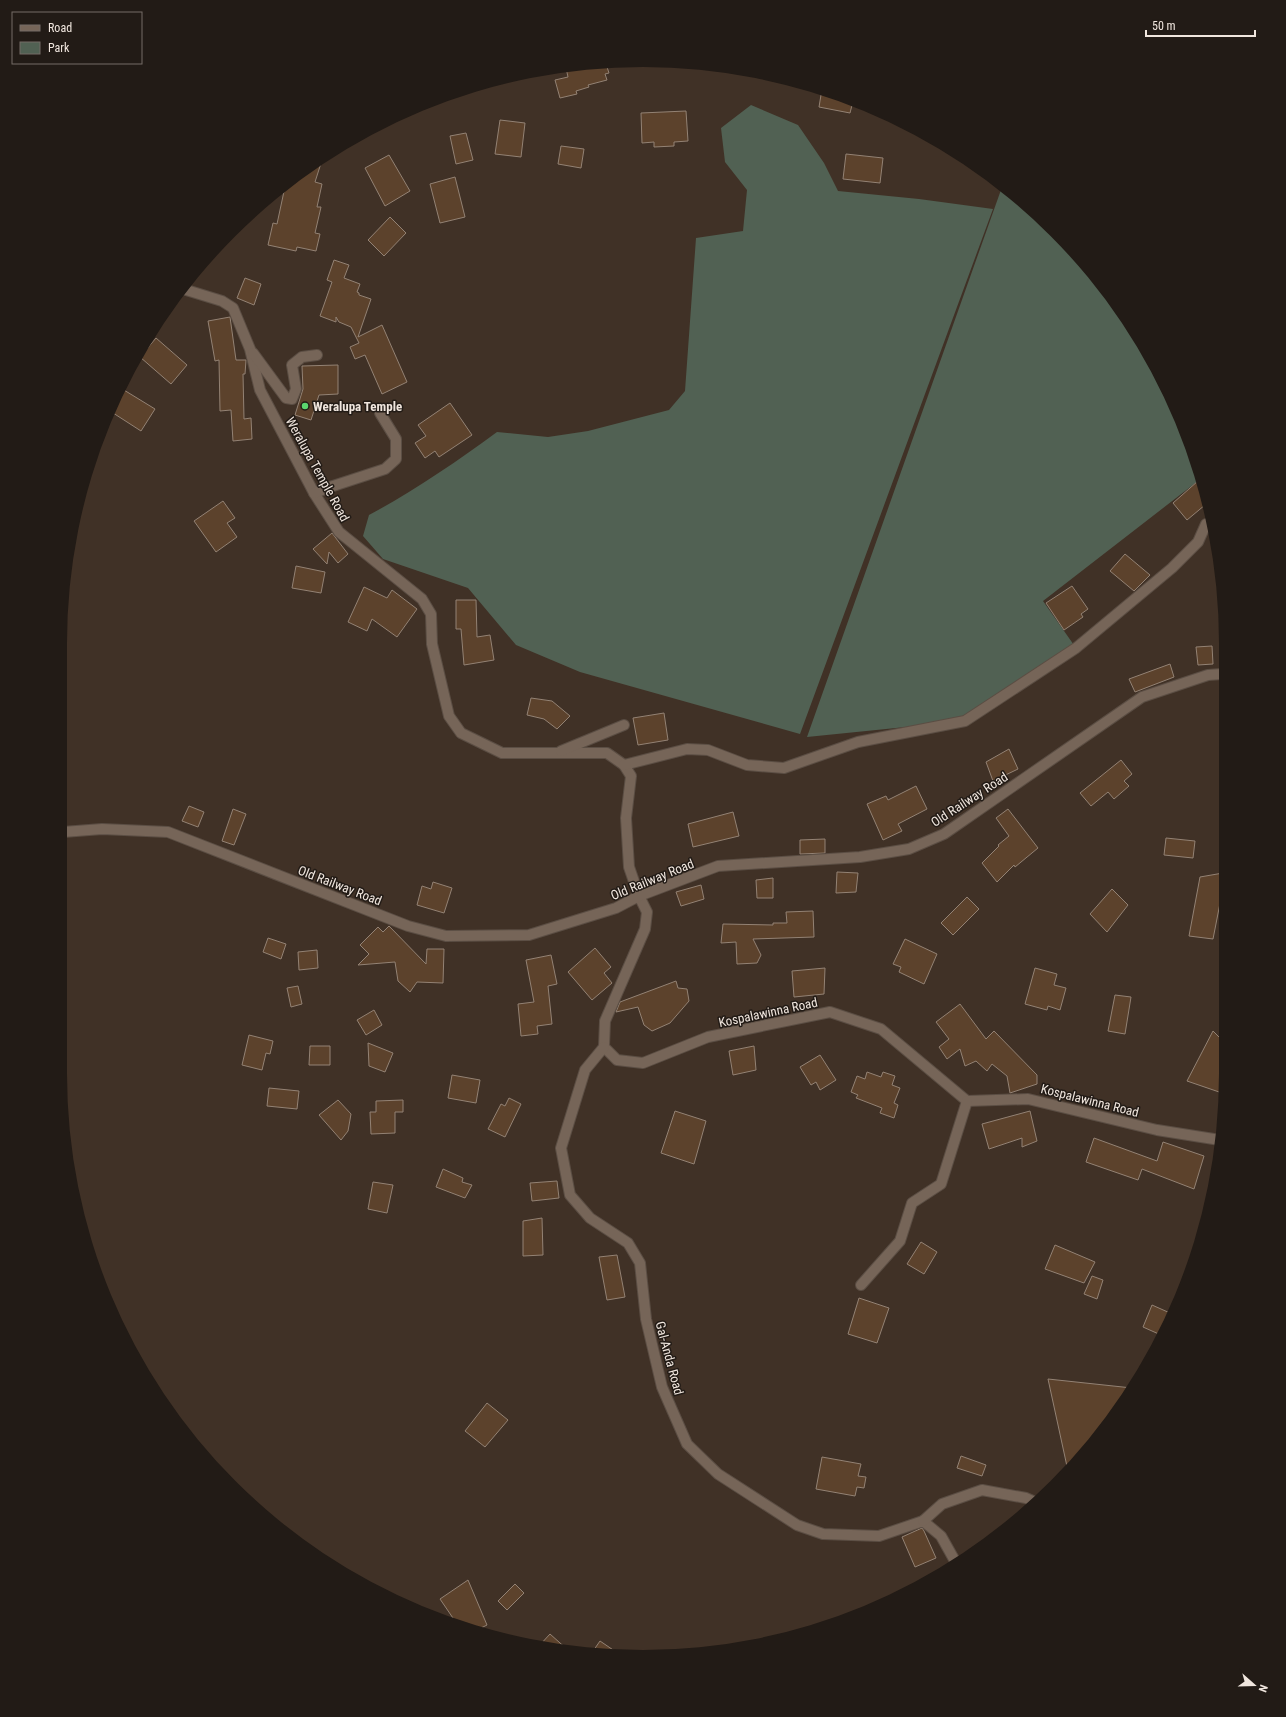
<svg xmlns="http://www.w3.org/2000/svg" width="1286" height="1717" font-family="'Roboto Condensed',sans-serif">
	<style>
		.green { fill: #516153 }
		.building { fill: #5c422c; stroke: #938274 }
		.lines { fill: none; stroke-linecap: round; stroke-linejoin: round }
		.minor-casing { stroke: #5b4e44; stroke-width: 12 }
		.minor { stroke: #766558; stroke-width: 10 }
		.poi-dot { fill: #5bd56e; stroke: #221b16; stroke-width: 1.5 }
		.labels { text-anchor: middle; stroke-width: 3; stroke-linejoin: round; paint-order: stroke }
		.poi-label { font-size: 13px; font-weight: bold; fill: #f0e6de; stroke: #221b16; text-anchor: start }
		.street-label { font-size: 13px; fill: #f0e6de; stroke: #221b16 }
	</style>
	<rect width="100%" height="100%" fill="#403126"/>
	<!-- green -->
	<g class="green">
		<path d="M751 105 798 125 824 163 838 191 919 199 993 209 800 734 580 672 516 645 468 588 383 559 363 536 369 515C414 491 456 462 497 432L548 437 588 431 669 410 685 391 696 238 743 231 747 190 725 162 721 128Z"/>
		<polygon points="1002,187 1028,205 1106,288 1182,420 1198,481 1043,601 1076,648 965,721 807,737"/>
	</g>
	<!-- building -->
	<g class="building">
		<polygon points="605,61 609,73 605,74 607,80 588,85 589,87 576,91 577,94 560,98 555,80 568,77 566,68"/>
		<polygon points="822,89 831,91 853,101 850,113 819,107"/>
		<polygon points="686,111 688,141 674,142 674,146 654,147 654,142 642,143 641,113"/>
		<polygon points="500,120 525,123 521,157 495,154"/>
		<polygon points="466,133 473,160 456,164 450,136"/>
		<polygon points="561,146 584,149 581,168 558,164"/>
		<polygon points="846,154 883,158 880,183 843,179"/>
		<polygon points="389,155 410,191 385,206 365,168"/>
		<polygon points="322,160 315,182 322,184 317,207 321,207 315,233 320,234 316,251 297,247 296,251 268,245 273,223 277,224 286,182"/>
		<polygon points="455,177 465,217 440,223 430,184"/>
		<polygon points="390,217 406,233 384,256 368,240"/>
		<polygon points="334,260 349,265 344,278 360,284 357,292 359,293 359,295 371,299 358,337 382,325 407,382 382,394 365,355 355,359 350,347 359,343 351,327 339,322 336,317 336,322 320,316 332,282 327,280"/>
		<polygon points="245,278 261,284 254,305 237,298"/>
		<polygon points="230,317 236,360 246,360 245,374 243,374 244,419 251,418 252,439 233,441 231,410 220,411 219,360 215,361 208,321"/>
		<polygon points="156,338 187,365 171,384 140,357"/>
		<polygon points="338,365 338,394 319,395 311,420 295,415 303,389 302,366"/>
		<polygon points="119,387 155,409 141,431 110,411"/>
		<polygon points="450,403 472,435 439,457 435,451 425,458 415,443 426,436 418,425"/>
		<polygon points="1198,481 1205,505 1187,520 1173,503"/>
		<polygon points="223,501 235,518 227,523 237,537 216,552 194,521"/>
		<polygon points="332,533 348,554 338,563 329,552 327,564 313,549"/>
		<polygon points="1125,554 1150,575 1134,591 1110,571"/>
		<polygon points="296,566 325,572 321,593 292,588"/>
		<polygon points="1072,586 1088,609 1081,614 1083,617 1064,630 1046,603"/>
		<polygon points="364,587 387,598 392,590 417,609 397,637 372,619 367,631 348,622"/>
		<polygon points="456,600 476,600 477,637 490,635 494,660 464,665 461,629 456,629"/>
		<polygon points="1212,646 1213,664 1198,665 1196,647"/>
		<polygon points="1170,664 1174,677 1135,692 1129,679"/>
		<polygon points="531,698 552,701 570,716 557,729 544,719 527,715"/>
		<polygon points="664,713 668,740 638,745 633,718"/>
		<polygon points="1009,749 1018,769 993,781 986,762"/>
		<polygon points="1121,760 1132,774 1124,781 1129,786 1114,799 1108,792 1091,806 1080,793"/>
		<polygon points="916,786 927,809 898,824 902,831 883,840 867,804 886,796 888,800"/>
		<polygon points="189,806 204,812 198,827 182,821"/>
		<polygon points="233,809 246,814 234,845 222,841"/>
		<polygon points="1008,809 1038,848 1015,867 1014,865 997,882 982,863 999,846 998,845 1009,836 996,818"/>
		<polygon points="733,812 739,836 693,847 688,824"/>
		<polygon points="1166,838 1195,841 1193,858 1164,855"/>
		<polygon points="825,839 825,853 800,854 800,840"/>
		<polygon points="837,872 858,873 856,892 836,893"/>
		<polygon points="1223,873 1223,888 1213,939 1189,936 1200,877"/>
		<polygon points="773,878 773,898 757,898 756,880"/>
		<polygon points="433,882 452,888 444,913 417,905 422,886 431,889"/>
		<polygon points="701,885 704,899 681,906 676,892"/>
		<polygon points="1112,889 1128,905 1107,932 1090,914"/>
		<polygon points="967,897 979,909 953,935 941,923"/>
		<polygon points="813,911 814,937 753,939 761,955 757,963 737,964 736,942 721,943 723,924 773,925 773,923 787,923 786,912"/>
		<polygon points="389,926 426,964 427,949 444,949 443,983 417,982 410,992 398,981 395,962 358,965 369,954 360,945 378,927 383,932"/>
		<polygon points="268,938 286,944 281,959 263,952"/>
		<polygon points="905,939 937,954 924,984 899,972 901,967 893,964"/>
		<polygon points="595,948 611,967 604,973 612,983 592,1000 568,972"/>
		<polygon points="317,950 318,968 299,970 298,952"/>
		<polygon points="551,955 557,984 548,986 552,1024 537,1026 538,1034 521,1036 518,1004 534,1002 526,960"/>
		<polygon points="825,968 824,994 794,997 792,971"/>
		<polygon points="1035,968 1057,974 1054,985 1066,988 1060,1010 1048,1006 1047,1010 1025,1004"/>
		<polygon points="676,981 678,988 687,989 689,1001 670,1023 652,1031 644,1025 638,1007 616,1012 620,1002"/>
		<polygon points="298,986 302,1004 291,1007 287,988"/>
		<polygon points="1115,995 1131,997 1125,1034 1108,1031"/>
		<polygon points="960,1004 986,1039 994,1031 1037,1075 1037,1084 1010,1093 1007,1076 992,1064 987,1071 976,1061 965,1066 960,1049 947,1059 939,1047 949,1039 936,1022"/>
		<polygon points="374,1010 382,1025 366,1035 357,1020"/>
		<polygon points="1213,1031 1224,1042 1225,1094 1187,1081"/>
		<polygon points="249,1035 273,1041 270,1054 266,1053 262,1070 242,1065"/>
		<polygon points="368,1043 393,1053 385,1072 369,1066"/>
		<polygon points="310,1046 330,1046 330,1065 309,1065"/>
		<polygon points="754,1046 756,1070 733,1075 729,1051"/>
		<polygon points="820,1055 836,1080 820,1090 816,1082 811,1085 800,1067"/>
		<polygon points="867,1072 881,1077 883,1072 895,1076 892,1085 900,1088 894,1103 898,1105 894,1118 880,1113 882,1108 856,1098 858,1095 851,1092 857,1076 865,1079"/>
		<polygon points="452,1075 480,1080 476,1103 448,1098"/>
		<polygon points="269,1088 299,1091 297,1109 267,1106"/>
		<polygon points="509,1098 521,1104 505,1137 488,1129 501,1104 505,1106"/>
		<polygon points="338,1100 351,1114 348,1131 341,1140 319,1115"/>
		<polygon points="403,1100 403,1112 395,1112 395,1133 371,1134 370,1112 376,1112 376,1101"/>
		<polygon points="675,1111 706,1121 694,1164 661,1153"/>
		<polygon points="1030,1111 1037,1141 1022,1147 1022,1138 989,1149 982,1124"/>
		<polygon points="1094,1138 1157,1161 1163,1142 1204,1156 1194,1189 1142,1169 1138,1180 1086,1162"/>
		<polygon points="443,1169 463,1178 462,1182 472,1185 465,1198 436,1187"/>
		<polygon points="557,1181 559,1198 532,1201 530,1183"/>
		<polygon points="373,1182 393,1185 387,1213 368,1209"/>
		<polygon points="542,1218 543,1255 523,1256 523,1221"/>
		<polygon points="921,1242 937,1252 924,1274 907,1264"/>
		<polygon points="1055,1245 1095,1262 1084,1283 1045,1269"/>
		<polygon points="617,1255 625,1297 607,1300 599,1257"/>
		<polygon points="1092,1276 1103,1280 1097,1299 1084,1294"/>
		<polygon points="859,1298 889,1308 877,1343 848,1334"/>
		<polygon points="1152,1305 1170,1313 1161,1335 1143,1327"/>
		<polygon points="1048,1379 1132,1388 1081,1459 1068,1471"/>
		<polygon points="487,1403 508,1420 485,1447 465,1431"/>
		<polygon points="961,1456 986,1465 982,1476 957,1468"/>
		<polygon points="822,1457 861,1464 858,1476 866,1477 864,1488 857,1487 855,1496 816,1489"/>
		<polygon points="922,1528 924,1531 936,1558 915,1567 902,1537"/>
		<polygon points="468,1580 487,1625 479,1629 455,1621 440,1599"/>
		<polygon points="515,1584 524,1593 507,1610 498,1601"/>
		<polygon points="550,1634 569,1651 538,1647"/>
		<polygon points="600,1641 622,1656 591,1654"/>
	</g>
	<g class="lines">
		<defs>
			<g id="minor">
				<polyline points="183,289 222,301 233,308 250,349 260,390 314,493 339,532 422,599 431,614 432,644 449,716 461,733 502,753 607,753 624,765 631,776 626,818 629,867 639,896 647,912 645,929 605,1021 604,1047 617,1060 643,1063 708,1037 830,1012 881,1029 967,1101 1028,1099 1157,1130 1220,1140"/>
				<polyline points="253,353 286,398 292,399 296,389 292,365 302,357 317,355"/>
				<polyline points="314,493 333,486 385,469 396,459 396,439 380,413"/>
				<polyline points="561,751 624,725"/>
				<polyline points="624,765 687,749 708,750 747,765 784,768 858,742 965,721 1076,648 1172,568 1198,542 1206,524"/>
				<polyline points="63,832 102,829 168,832 408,926 446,936 529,935 616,908 639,896 718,866 860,857 909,849 944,834 1142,697 1208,675 1222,674"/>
				<polyline points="604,1047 585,1070 561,1148 570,1195 590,1218 628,1243 640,1263 646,1319 662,1387 687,1444 718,1474 797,1525 823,1534 879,1536 923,1521 941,1536 955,1561"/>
				<polyline points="861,1285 900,1241 912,1203 941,1184 967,1101"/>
				<polyline points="923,1521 942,1504 982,1490 1026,1498 1035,1502"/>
			</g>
		</defs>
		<!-- minor casing -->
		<use href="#minor" class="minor-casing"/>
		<!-- minor -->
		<use href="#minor" class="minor"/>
	</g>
	<!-- markers -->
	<circle class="poi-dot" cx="305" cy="406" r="4"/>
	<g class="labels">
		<!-- poi labels -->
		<g class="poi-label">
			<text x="313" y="411">Weralupa Temple</text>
		</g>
		<!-- street labels -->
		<g class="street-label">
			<text transform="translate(318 469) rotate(61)" y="5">Weralupa Temple Road</text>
			<text transform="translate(969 799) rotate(-33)" y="5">Old Railway Road</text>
			<text transform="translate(652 879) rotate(-22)" y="5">Old Railway Road</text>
			<text transform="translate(340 885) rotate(21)" y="5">Old Railway Road</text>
			<text transform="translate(768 1012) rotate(-12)" y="5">Kospalawinna Road</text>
			<text transform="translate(1090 1100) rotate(14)" y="5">Kospalawinna Road</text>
			<text transform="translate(670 1358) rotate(75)" y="5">Gal-Anda Road</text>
		</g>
	</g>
	<!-- crop -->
	<path d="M0 0H1286V1717H0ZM643 67H643A576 576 0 0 1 1219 643V1074A576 576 0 0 1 643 1650H643A576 576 0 0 1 67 1074V643A576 576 0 0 1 643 67Z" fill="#221b16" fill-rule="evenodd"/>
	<!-- legend -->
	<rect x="12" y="12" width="130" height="52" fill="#221b16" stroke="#746c66"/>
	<rect x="20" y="25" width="20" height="6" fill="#766558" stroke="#746c66"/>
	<text x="48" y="32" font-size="12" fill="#f0e6de">Road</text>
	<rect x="20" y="42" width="20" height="12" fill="#516153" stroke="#746c66"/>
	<text x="48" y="52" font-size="12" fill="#f0e6de">Park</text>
	<!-- north arrow -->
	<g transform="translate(1254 1685) rotate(110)" stroke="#221b16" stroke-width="3" paint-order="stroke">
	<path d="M0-3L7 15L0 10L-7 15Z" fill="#f0e6de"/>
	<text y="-6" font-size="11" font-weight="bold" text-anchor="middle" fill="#f0e6de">N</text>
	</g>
	<!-- scale -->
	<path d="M1146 30v6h109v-6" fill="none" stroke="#f0e6de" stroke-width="2"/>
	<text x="1152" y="30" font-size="12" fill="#f0e6de" stroke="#221b16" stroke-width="3" paint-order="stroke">50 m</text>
</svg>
